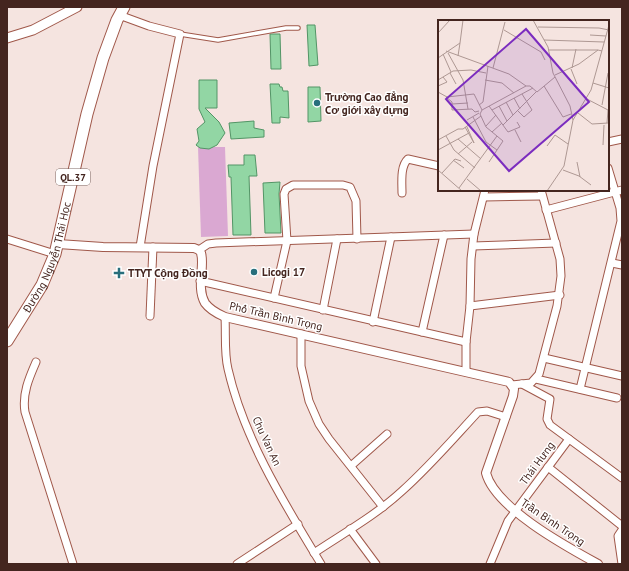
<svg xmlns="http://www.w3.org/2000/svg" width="629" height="571" font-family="'PT Sans',sans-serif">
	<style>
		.green { fill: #daa8d2 }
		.building { fill: #92d6a4; stroke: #539566 }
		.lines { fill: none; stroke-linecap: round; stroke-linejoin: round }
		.service-casing { stroke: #a0584a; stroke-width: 5.5 }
		.minor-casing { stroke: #a0584a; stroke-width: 9 }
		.tertiary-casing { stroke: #a0584a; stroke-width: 10 }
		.secondary-casing { stroke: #a0584a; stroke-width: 11 }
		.trunk-casing { stroke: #a0584a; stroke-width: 13 }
		.service { stroke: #fff; stroke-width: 3.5 }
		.minor { stroke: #fff; stroke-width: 7 }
		.tertiary { stroke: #fff; stroke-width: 8 }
		.secondary { stroke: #fff; stroke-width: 9 }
		.trunk { stroke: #fff; stroke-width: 11 }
		.poi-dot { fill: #286f7c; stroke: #fff; stroke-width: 1.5 }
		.labels { text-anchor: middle; stroke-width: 3; stroke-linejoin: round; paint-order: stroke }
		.shield { fill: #fff; stroke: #7c6662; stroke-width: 1 }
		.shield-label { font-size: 10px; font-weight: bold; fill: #44251f }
		.poi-label { font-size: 11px; font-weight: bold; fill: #44251f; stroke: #fff; text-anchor: start }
		.street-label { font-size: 11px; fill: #44251f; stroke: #fff }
		.inset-road { fill: none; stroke: #ae9893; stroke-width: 1 }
		.view { fill: #7b2cbf; fill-opacity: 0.15; stroke: #7b2cbf; stroke-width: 2 }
		.inset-edge { fill: none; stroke: #44251f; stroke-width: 2 }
	</style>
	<rect width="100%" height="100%" fill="#f5e4e0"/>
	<!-- green -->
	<polygon class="green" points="198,147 225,147 228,236 201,237"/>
	<!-- building -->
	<g class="building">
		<polygon points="307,25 315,25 318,65 309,66"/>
		<polygon points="270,34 280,34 281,69 271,69"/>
		<polygon points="199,80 217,80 217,108 205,108 219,122 225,133 217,145 209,149 200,148 196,145 199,141 197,129 205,122 199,109"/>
		<polygon points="270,84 279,84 280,87 282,87 283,91 288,91 289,118 280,117 280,123 272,123"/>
		<polygon points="308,87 320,87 321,121 308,122"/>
		<polygon points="254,121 254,128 264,130 264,137 231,139 229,123"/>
		<polygon points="244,155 255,155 257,176 249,176 251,235 233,235 231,177 229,177 228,165 244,165"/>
		<polygon points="280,182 279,194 281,233 265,233 263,183"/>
	</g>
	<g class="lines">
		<defs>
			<polyline id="service" points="180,34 218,40 286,28 298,28"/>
			<g id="minor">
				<polyline points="119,15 149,26 180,34 153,166 140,247"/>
				<polyline points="608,142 622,139"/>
				<path d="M402 193C402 183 400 166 408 159L439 166"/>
				<polyline points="484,197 542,196"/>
				<polyline points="546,210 622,190"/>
				<polyline points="7,239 55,254"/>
				<polyline points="473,246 556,243"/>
				<polyline points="199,250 208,244 216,243 474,234"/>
				<polyline points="612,263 622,265"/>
				<polyline points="200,281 466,342"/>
				<polyline points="274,298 287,241 284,194 286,189 293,185 343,185 350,187 356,201 357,239"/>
				<polyline points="470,306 560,295"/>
				<polyline points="323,310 337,239"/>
				<polyline points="150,316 153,247"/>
				<path d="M225 317C226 334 224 353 228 369 244 439 284 503 321 564"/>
				<polyline points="373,322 391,237"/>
				<polyline points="422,332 444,235"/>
				<polyline points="301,334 301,366 309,401 319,424 329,439 383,507"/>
				<polyline points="544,358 622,376"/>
				<path d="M36 362C29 378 22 394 25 412L73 564"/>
				<polyline points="466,372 466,342 470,306 471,259 474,234 485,190"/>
				<polyline points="536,379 617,398"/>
				<polyline points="522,384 550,399 547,419 550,425 622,478"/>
				<polyline points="512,385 531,383 539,374 557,306 561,276 560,259 541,190"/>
				<polyline points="580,389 621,221 620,208 608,168"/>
				<polyline points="352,465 387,434"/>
				<polyline points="548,467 622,526"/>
				<polyline points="350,529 376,564"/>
				<path d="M314 553C344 533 376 515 402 491 429 467 453 439 478 412L487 411 506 417"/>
				<polyline points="237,564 298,524"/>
				<polyline points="490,564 508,521 569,439"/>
				<polyline points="622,564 618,536 622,530"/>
			</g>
			<path id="tertiary" d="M58 244 103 247 194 248C197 249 200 250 201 253 205 266 196 287 205 303 210 310 218 314 225 317L509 382 514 389 513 396 486 473C495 508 567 547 598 564"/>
			<polyline id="secondary" points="7,38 33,30 77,7"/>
			<g id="trunk">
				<path id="s1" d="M7 341 42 285 55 254 87 114 103 58 117 20 124 7"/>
			</g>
		</defs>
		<!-- service casing -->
		<use href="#service" class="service-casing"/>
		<!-- minor casing -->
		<use href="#minor" class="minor-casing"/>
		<!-- tertiary casing -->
		<use href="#tertiary" class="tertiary-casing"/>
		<!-- secondary casing -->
		<use href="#secondary" class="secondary-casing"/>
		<!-- trunk casing -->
		<use href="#trunk" class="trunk-casing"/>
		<!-- service -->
		<use href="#service" class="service"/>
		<!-- minor -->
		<use href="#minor" class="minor"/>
		<!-- tertiary -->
		<use href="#tertiary" class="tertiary"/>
		<!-- secondary -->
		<use href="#secondary" class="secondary"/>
		<!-- trunk -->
		<use href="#trunk" class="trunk"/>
	</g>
	<!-- markers -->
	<g class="poi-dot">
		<circle cx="317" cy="103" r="4"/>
		<circle cx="254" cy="272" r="4"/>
		<path d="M117 267h4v4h4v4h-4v4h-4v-4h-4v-4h4z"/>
	</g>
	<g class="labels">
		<!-- shield labels -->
		<rect class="shield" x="56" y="169" width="34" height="16" rx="3"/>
		<g class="shield-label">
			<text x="73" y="181">QL.37</text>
		</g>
		<!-- poi labels -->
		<g class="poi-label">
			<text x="325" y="101">Trường Cao đẳng<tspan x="325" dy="13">Cơ giới xây dựng</tspan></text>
			<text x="262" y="276">Licogi 17</text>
			<text x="128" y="277">TTYT Cộng Đồng</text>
		</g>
		<!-- street labels -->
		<g class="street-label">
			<text dy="4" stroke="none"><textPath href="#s1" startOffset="94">Đường Nguyễn Thái Học</textPath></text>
			<text transform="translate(276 316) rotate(13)" y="4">Phố Trần Bình Trọng</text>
			<text transform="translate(267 441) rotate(65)" y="4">Chu Van An</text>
			<text transform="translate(537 463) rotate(-54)" y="4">Thái Hưng</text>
			<text transform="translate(553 522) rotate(34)" y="4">Trần Bình Trọng</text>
		</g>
	</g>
	<!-- overview -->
	<g transform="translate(438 20)">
		<rect width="171" height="171" fill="#f5e4e0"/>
		<path class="inset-road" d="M58 0H77M95 0 110 27 115 53 132 86 135 100 126 146 109 171M100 7 161 8 171 10M66 10 103 32 107 40M0 13 12 0M152 15 168 16M106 20 166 22M111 30H160M8 31 71 54 88 66M10 33 25 60 30 89M5 34 13 52M20 36 22 23M0 38 22 23 25 0M55 48 67 2M134 48 138 29M133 49 139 64M12 53 18 64M117 55 141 44 160 30 164 31M0 60 15 51 33 50 48 53M47 60 64 63 76 73M155 63 171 68M0 66 9 62 5 57M106 66 125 97 133 94M0 72 9 77 36 74 44 90M8 77 14 82V90L34 89 37 92 41 91M76 78 82 89M147 78 170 90 169 103M68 82 75 95M14 84 30 83M41 85 45 82 50 46M164 85 170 53M51 86 70 112 82 107 79 102M61 86 69 101M44 90 88 66H92L99 72 117 57M44 90 42 94 48 107 65 121 51 142M54 90 95 68M80 91 86 97 94 90 84 74M140 93 154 104 170 103M35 97 48 122 59 130M29 100 41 93M135 100 153 70 171 5M65 105 98 72M48 106 58 95M27 107 36 123 29 107M77 110 83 122M54 112 64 103M8 116 16 130 37 148M20 119 43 139M0 120 20 109H25L43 96M165 125 166 105M109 126 117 115 130 124M0 130 31 113M20 134 34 122M15 140 26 148M139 142 142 157M0 150 24 171M125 150 141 156 153 165M4 153 17 139 23 141M29 159 43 171M21 168 59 116"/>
		<path class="view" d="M88 9 151 82 71 151 8 79Z"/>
		<rect width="171" height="171" class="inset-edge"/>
	</g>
	<!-- border -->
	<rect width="629" height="571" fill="none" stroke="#44251f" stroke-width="16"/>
</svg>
